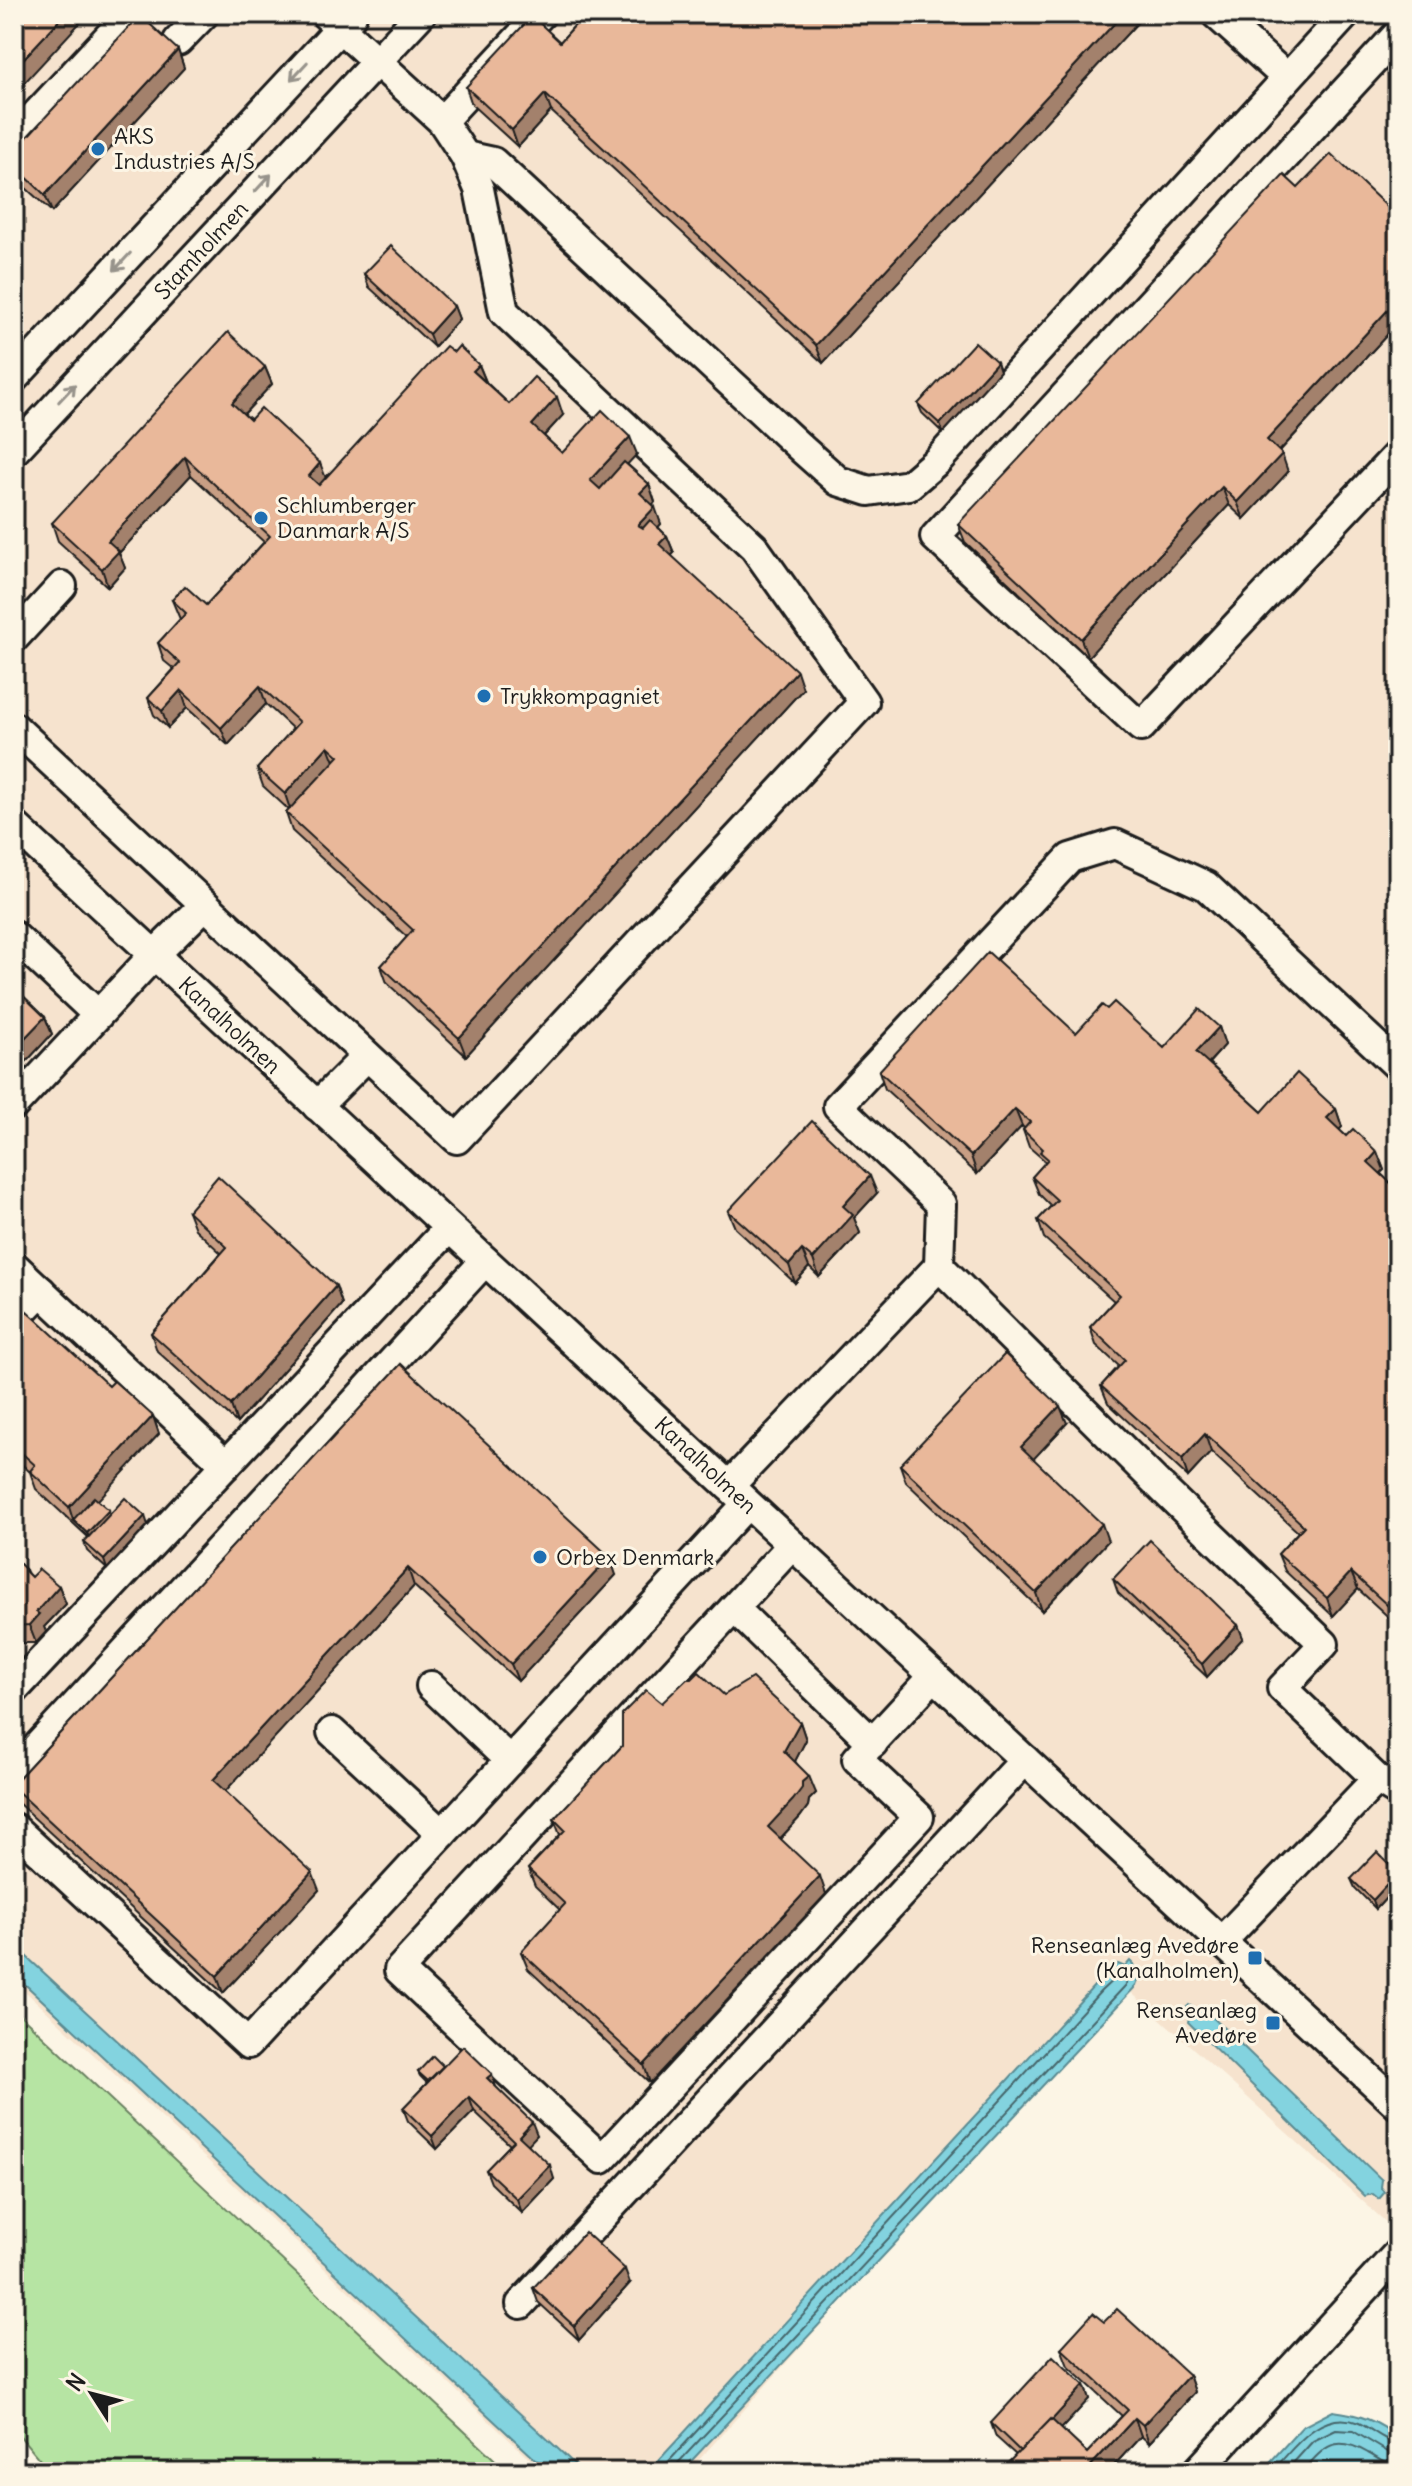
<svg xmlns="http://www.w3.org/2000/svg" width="1412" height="2486" font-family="Delius,sans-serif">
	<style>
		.built { fill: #f6e3ce }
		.green { fill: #b6e4a3; stroke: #698060; stroke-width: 2 }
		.water { fill: #83d3df; stroke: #5a8a91; stroke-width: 2 }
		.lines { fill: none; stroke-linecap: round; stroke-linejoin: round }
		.shore { stroke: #45656a; stroke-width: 2 }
		.minor-casing { stroke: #1c1c1c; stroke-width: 34 }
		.minor { stroke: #fcf5e5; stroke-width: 28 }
		.wall { fill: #c89e84; stroke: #1c1c1c; stroke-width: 2 }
		.shaded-wall { fill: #a3816c; stroke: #1c1c1c; stroke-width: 2 }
		.building { fill: #e9b89a; stroke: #1c1c1c; stroke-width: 2 }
		.oneway { stroke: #97938b }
		.poi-dot { fill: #1f6fb2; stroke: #fcf5e5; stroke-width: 3 }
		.labels { text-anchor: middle; stroke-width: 6; stroke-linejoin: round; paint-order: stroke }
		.poi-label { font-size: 22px; fill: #1c1c1c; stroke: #fcf5e5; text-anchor: start }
		.street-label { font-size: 22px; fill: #1c1c1c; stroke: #fcf5e5 }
	</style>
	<rect width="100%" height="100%" fill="#fcf5e5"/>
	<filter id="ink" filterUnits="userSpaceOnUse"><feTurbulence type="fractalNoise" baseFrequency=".0125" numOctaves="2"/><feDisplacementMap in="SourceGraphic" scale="16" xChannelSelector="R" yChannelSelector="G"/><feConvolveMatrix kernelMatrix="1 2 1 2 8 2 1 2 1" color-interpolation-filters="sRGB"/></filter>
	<g filter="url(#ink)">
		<!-- built -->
		<polygon class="built" points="14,14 1398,14 1398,2233 1125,1987 688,2472 544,2472 14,1981"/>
		<!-- green -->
		<polygon class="green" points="14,2009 508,2472 50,2472 14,2429"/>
		<!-- water -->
		<g class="water">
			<polygon points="14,1945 583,2472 549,2472 14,1974"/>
			<polygon points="1130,1961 1136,1967 1131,1972 1138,1981 1136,1986 681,2472 648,2472 1095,1985 1118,1964 1125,1967"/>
			<polygon points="1189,2005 1195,2009 1202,2007 1382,2180 1381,2187 1385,2192 1379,2199 1373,2194 1365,2196 1188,2022 1190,2014 1184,2010"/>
			<path d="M1333 2411C1358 2414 1379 2421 1398 2438V2472H1261L1302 2427Z"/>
		</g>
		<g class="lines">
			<!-- shore -->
			<g class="shore">
				<polyline points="659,2472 1101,1991 1118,1975 1124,1975 1127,1981 1126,1985 678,2463 676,2472"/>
				<path d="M1272 2472C1293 2448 1322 2407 1359 2423 1372 2429 1385 2442 1398 2443"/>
				<polyline points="1285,2472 1313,2441 1336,2430 1353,2431 1388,2452 1398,2454"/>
				<path d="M1302 2472C1324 2447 1335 2433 1368 2453 1379 2459 1385 2465 1398 2466"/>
			</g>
			<defs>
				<g id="minor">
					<polyline points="1216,14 1287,78"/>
					<polyline points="1398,34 935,537 1141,727 1398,454"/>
					<polyline points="178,41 204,14"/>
					<polyline points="442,121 541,14"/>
					<polyline points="14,138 130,14"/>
					<polyline points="465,156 493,162 803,450 838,481 869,491 909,485 938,460 1346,14"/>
					<polyline points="14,378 352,15"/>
					<polyline points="14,451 421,14"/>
					<polyline points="14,638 62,586"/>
					<polyline points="14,727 457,1139 864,702 754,547 504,312 479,189 465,156 442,121 325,14"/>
					<polyline points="14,825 1398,2105"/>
					<polyline points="14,936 98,1015"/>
					<polyline points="14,1105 154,955 205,905"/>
					<polyline points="317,1106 367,1056"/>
					<polyline points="14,1266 226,1465"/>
					<polyline points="939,1266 941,1204 838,1106 1070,858 1115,844 1206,886 1398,1066"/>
					<polyline points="14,1319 41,1291"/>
					<polyline points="729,1486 939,1266 1167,1493 1324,1644 1282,1688 1377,1779 1221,1942"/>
					<polyline points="792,1545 399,1970 602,2159 919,1817 857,1759 934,1676"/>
					<polyline points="734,1608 873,1743"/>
					<polyline points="431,1686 510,1761"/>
					<polyline points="14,1690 449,1228"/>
					<polyline points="332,1732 442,1834"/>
					<polyline points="14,1772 485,1261"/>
					<polyline points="1377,1779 1398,1792"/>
					<polyline points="14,1828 248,2044 747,1504"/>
					<polyline points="521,2304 1025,1760"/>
					<polyline points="1197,2472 1398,2253"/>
				</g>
			</defs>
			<!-- minor casing -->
			<use href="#minor" class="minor-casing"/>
			<!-- minor -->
			<use href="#minor" class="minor"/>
		</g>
		<!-- wall -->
		<g class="wall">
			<polygon points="578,14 1136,14 1138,22 823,363 551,111 518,147 472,105 466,87 560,42 582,17"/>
			<polygon points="178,50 184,68 52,212 14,177 14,151"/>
			<polygon points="1298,188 1398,323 1279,452 1288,472 1244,519 1229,505 1088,657 965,542 958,524"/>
			<polygon points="364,274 454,306 459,319 434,347 369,287"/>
			<polygon points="454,352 479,365 486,382 509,404 563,415 544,436 562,453 637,454 627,464 649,484 655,502 653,505 661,524 658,527 667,536 674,553 671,556 803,689 466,1056 387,983 381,966 407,937 292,831 286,813 289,810 263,786 257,769 293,729 266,704 228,745 187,708 168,728 154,715 148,698 174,669 164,661 158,643 180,619 172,600 206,605 264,542 191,475 119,553 125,568 108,587 58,541 52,523 265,367 272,384 244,414 326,477"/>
			<polygon points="997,362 1000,371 943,433 922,413 918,404"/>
			<polygon points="14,987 45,1017 52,1034 25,1063 14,1053"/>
			<polygon points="1107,1009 1164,1048 1219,1027 1225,1045 1209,1063 1262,1112 1336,1109 1342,1127 1339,1130 1346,1136 1377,1152 1384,1170 1380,1173 1398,1190 1398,1626 1358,1589 1333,1616 1285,1571 1278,1554 1298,1532 1211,1452 1188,1477 1108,1403 1101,1386 1119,1366 1096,1345 1090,1327 1114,1301 1044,1238 1038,1220 1051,1206 1039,1194 1032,1177 1045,1163 1044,1160 1029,1147 1023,1130 1024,1128 1022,1126 977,1174 885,1089 879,1071 1076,1033"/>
			<polygon points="877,1193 854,1218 860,1233 819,1277 809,1267 795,1283 735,1228 728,1211"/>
			<polygon points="188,1211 336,1286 342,1304 237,1423 157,1351 151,1333 221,1253 195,1229"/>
			<polygon points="14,1325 109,1386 153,1416 159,1434 97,1500 110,1514 148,1525 107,1569 87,1551 84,1542 88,1537 36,1489 30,1472 14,1457"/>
			<polygon points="401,1364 616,1575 518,1681 414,1586 225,1791 319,1890 223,1993 18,1803 14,1792 14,1783"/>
			<polygon points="1067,1423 1033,1459 1108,1541 1042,1611 906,1482 900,1465"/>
			<polygon points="14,1558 26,1570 28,1574 31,1577 59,1586 66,1604 44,1627 46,1632 36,1643 17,1643 14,1641"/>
			<polygon points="1113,1579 1238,1625 1243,1638 1207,1677 1118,1593"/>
			<polygon points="724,1695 800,1722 806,1740 795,1761 816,1793 809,1800 808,1806 800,1817 780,1839 826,1894 650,2083 528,1969 521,1952 560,1910 535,1886 528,1869 560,1835 554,1819 662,1703"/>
			<polygon points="1398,1725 1398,1756 1394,1753 1388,1736"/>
			<polygon points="1398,1872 1398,1885 1376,1909 1355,1888 1351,1879"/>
			<polygon points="443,2066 496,2087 537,2135 528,2144 554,2179 522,2213 491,2183 486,2170 510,2145 474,2111 437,2149 408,2121 403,2108 427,2083 420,2076 418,2072"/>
			<polygon points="630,2283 579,2340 538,2302 533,2288"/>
			<polygon points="1104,2322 1189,2375 1195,2392 1149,2443 1141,2436 1108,2472 999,2472 1016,2455 996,2437 991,2423 1084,2385 1089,2399 1061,2429 1087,2453 1122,2416 1068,2366 1061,2348"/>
		</g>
		<!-- shaded-wall -->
		<g class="shaded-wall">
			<polygon points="65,14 88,14 14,94 14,69"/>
			<polygon points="1123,14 1136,14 1138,22 823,363 816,345"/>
			<polygon points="178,50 184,68 52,212 45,195"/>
			<polygon points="545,94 551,111 518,147 512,130"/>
			<polygon points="1398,299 1398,323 1273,458 1267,440"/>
			<polygon points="454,306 459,319 434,347 429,334"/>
			<polygon points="997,362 1000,371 943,433 940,424"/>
			<polygon points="479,365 486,382 473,371"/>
			<polygon points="265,367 272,384 238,420 232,403"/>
			<polygon points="557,397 563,415 538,442 532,425"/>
			<polygon points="630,437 637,454 597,497 590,480"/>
			<polygon points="1282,454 1288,472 1244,519 1237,502"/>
			<polygon points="185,457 191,475 119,553 125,568 108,587 102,569 108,541"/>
			<polygon points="320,463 327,481 315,493 309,476"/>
			<polygon points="649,484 655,502 647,511 640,493"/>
			<polygon points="1222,487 1229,505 1088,657 1081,639"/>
			<polygon points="655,507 661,524 645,542 638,525"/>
			<polygon points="667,536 674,553 665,562 659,544"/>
			<polygon points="797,671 803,689 466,1056 459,1038"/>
			<polygon points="260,686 266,704 228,745 221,728"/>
			<polygon points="181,690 187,708 168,728 162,711"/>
			<polygon points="328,746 335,764 291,812 285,794"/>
			<polygon points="45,1017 52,1034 25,1063 18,1045"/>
			<polygon points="1219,1027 1225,1045 1203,1069 1196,1052"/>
			<polygon points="1015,1109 1022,1126 977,1174 971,1156"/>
			<polygon points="1336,1109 1342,1127 1333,1136 1327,1118"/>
			<polygon points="1377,1152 1384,1170 1374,1180 1368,1162"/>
			<polygon points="870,1176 877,1193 854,1218 860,1233 819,1277 813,1259 843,1206"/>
			<polygon points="802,1250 809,1267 795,1283 789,1265"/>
			<polygon points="336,1286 342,1304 237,1423 231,1405"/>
			<polygon points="1060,1406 1067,1423 1028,1465 1021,1447"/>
			<polygon points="153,1416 159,1434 77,1523 73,1520 69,1507"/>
			<polygon points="1205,1434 1211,1452 1188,1477 1182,1459"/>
			<polygon points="109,1510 110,1515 89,1537 87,1533"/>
			<polygon points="145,1516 148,1525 107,1569 104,1560"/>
			<polygon points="1102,1524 1108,1541 1042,1611 1036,1593"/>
			<polygon points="610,1557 616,1575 518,1681 511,1664"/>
			<polygon points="408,1568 414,1586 219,1798 213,1780"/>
			<polygon points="1351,1572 1358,1589 1333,1616 1327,1598"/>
			<polygon points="59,1586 66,1604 44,1627 46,1632 36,1643 29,1625 36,1612"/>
			<polygon points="1238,1625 1243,1638 1207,1677 1202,1664"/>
			<polygon points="800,1722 806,1740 791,1769 784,1751"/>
			<polygon points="809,1776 816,1793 809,1800 808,1806 800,1817 774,1845 768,1827 802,1782"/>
			<polygon points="312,1872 319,1890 223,1993 217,1976"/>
			<polygon points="1398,1873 1398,1885 1376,1909 1373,1900"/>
			<polygon points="820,1876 826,1894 650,2083 644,2065"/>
			<polygon points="492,2074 496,2087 487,2078"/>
			<polygon points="469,2097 474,2111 437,2149 432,2136"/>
			<polygon points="532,2122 537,2135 524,2149 519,2136"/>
			<polygon points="550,2165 554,2179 522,2213 517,2199"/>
			<polygon points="625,2269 630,2283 579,2340 574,2326"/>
			<polygon points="1189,2375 1195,2392 1149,2443 1143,2425"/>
			<polygon points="1084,2385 1089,2399 1027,2466 1022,2452"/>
			<polygon points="1135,2418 1141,2436 1108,2472 1085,2472"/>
		</g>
		<!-- building -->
		<g class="building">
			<polygon points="14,14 65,14 14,69"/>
			<polygon points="585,14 1123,14 816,345 545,94 512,130 466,87 532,16 560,42"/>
			<polygon points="140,15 178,50 45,195 14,165 14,151"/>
			<polygon points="1331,154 1398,217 1398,275 1395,278 1398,282 1398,299 1267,440 1282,454 1237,502 1222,487 1081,639 958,524 1284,175 1298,188"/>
			<polygon points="391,246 454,306 429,334 364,274"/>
			<polygon points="228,332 265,367 232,403 250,420 261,408 320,463 309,476 319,485 446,346 454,352 459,346 479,365 473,371 509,404 534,377 557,397 532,425 562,453 602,410 630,437 590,480 600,489 624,462 649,484 640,493 655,507 638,525 643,528 650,520 667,536 659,544 797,671 459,1038 381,966 413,930 286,813 339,756 328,746 285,794 257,769 299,722 260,686 221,728 181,690 162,711 148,698 180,663 158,643 186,613 172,600 185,586 206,605 270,536 185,457 108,541 119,551 102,569 52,523"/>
			<polygon points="975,342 997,362 940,424 918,404"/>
			<polygon points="988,952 1076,1033 1102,1005 1107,1009 1114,1002 1164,1048 1199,1009 1219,1027 1196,1052 1262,1112 1297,1073 1336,1109 1327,1118 1346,1136 1353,1129 1377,1152 1368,1162 1398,1190 1398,1615 1351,1572 1327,1598 1278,1554 1304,1526 1205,1434 1182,1459 1101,1386 1125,1360 1090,1327 1120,1295 1038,1220 1057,1200 1032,1177 1048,1159 1040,1152 1043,1149 1023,1130 1030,1122 1015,1109 971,1156 879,1071"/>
			<polygon points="14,987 45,1017 18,1045 14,1041"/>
			<polygon points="812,1121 870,1176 843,1206 853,1215 813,1259 802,1250 789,1265 728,1211"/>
			<polygon points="218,1176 336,1286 231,1405 151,1333 227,1247 188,1211"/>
			<polygon points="27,1311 109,1386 114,1381 153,1416 69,1507 30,1471 35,1465 14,1446 14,1325"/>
			<polygon points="1005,1354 1060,1406 1021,1447 1102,1524 1036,1593 900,1465"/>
			<polygon points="401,1364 610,1557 511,1664 408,1568 213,1780 312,1872 217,1976 14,1788 14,1783"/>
			<polygon points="94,1497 109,1510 87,1533 73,1520"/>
			<polygon points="125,1498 145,1516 104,1560 84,1542"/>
			<polygon points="1150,1540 1238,1625 1202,1664 1113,1579"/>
			<polygon points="14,1558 26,1570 25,1571 31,1577 39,1569 59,1586 36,1612 39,1614 29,1625 14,1626"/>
			<polygon points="699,1672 724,1695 752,1678 800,1722 784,1751 809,1776 802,1782 802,1788 793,1800 768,1827 820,1876 644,2065 521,1952 565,1904 528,1869 565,1830 554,1819 622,1746 622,1714 646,1690 662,1703 687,1679 692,1679"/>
			<polygon points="1398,1725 1398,1745 1388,1736"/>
			<polygon points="1377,1852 1398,1873 1373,1900 1351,1879"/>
			<polygon points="463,2046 492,2074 487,2078 532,2122 519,2136 550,2165 517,2199 486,2170 514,2141 469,2097 432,2136 403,2108"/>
			<polygon points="433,2056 443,2066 428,2081 418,2072"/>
			<polygon points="585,2232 625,2269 574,2326 533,2288"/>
			<polygon points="1117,2309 1189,2375 1143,2425 1135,2418 1085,2472 999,2472 1051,2419 1087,2453 1128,2410 1061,2348 1093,2313 1104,2322"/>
			<polygon points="1053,2356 1084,2385 1052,2420 1051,2419 1020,2451 991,2423"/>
		</g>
		<!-- one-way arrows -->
		<defs><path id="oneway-shaft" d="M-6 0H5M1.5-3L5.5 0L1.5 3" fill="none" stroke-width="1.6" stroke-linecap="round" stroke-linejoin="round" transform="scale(2)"/></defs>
		<g class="oneway">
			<use href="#oneway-shaft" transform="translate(299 71) rotate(133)"/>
			<use href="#oneway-shaft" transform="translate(263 183) rotate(-47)"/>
			<use href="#oneway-shaft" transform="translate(122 262) rotate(133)"/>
			<use href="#oneway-shaft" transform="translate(67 393) rotate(-47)"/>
		</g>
	</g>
	<!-- markers -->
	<g class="poi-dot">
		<circle cx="98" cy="149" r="8"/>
		<circle cx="261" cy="518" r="8"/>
		<circle cx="484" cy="696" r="8"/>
		<circle cx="540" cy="1557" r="8"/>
		<rect x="1247" y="1950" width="16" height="16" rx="4"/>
		<rect x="1265" y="2015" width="16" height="16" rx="4"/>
	</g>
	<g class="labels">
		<!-- poi labels -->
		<g class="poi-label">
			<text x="114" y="144">AKS<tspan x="114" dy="25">Industries A/S</tspan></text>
			<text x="277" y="513">Schlumberger<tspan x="277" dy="25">Danmark A/S</tspan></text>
			<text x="500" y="704">Trykkompagniet</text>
			<text x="556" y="1565">Orbex Denmark</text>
			<text x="1239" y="1953" text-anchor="end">Renseanlæg Avedøre<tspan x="1239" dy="25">(Kanalholmen)</tspan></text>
			<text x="1257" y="2018" text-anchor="end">Renseanlæg<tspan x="1257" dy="25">Avedøre</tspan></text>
		</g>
		<!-- street labels -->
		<g class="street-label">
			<text transform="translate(201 250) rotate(-47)" y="8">Stamholmen</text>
			<text transform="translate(230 1025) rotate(43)" y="8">Kanalholmen</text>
			<text transform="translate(706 1465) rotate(43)" y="8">Kanalholmen</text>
		</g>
	</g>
	<!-- margin -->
	<rect width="1412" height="2486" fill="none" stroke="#fcf5e5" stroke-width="48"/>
	<rect x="24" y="24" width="1364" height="2438" fill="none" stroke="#1c1c1c" stroke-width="3" filter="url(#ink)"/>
	<!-- north arrow -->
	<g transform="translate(92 2394) rotate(306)" stroke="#fcf5e5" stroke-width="6" paint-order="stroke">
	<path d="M0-6L14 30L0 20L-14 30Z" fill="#1c1c1c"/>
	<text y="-12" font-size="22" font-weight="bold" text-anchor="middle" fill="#1c1c1c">N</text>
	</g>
</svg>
